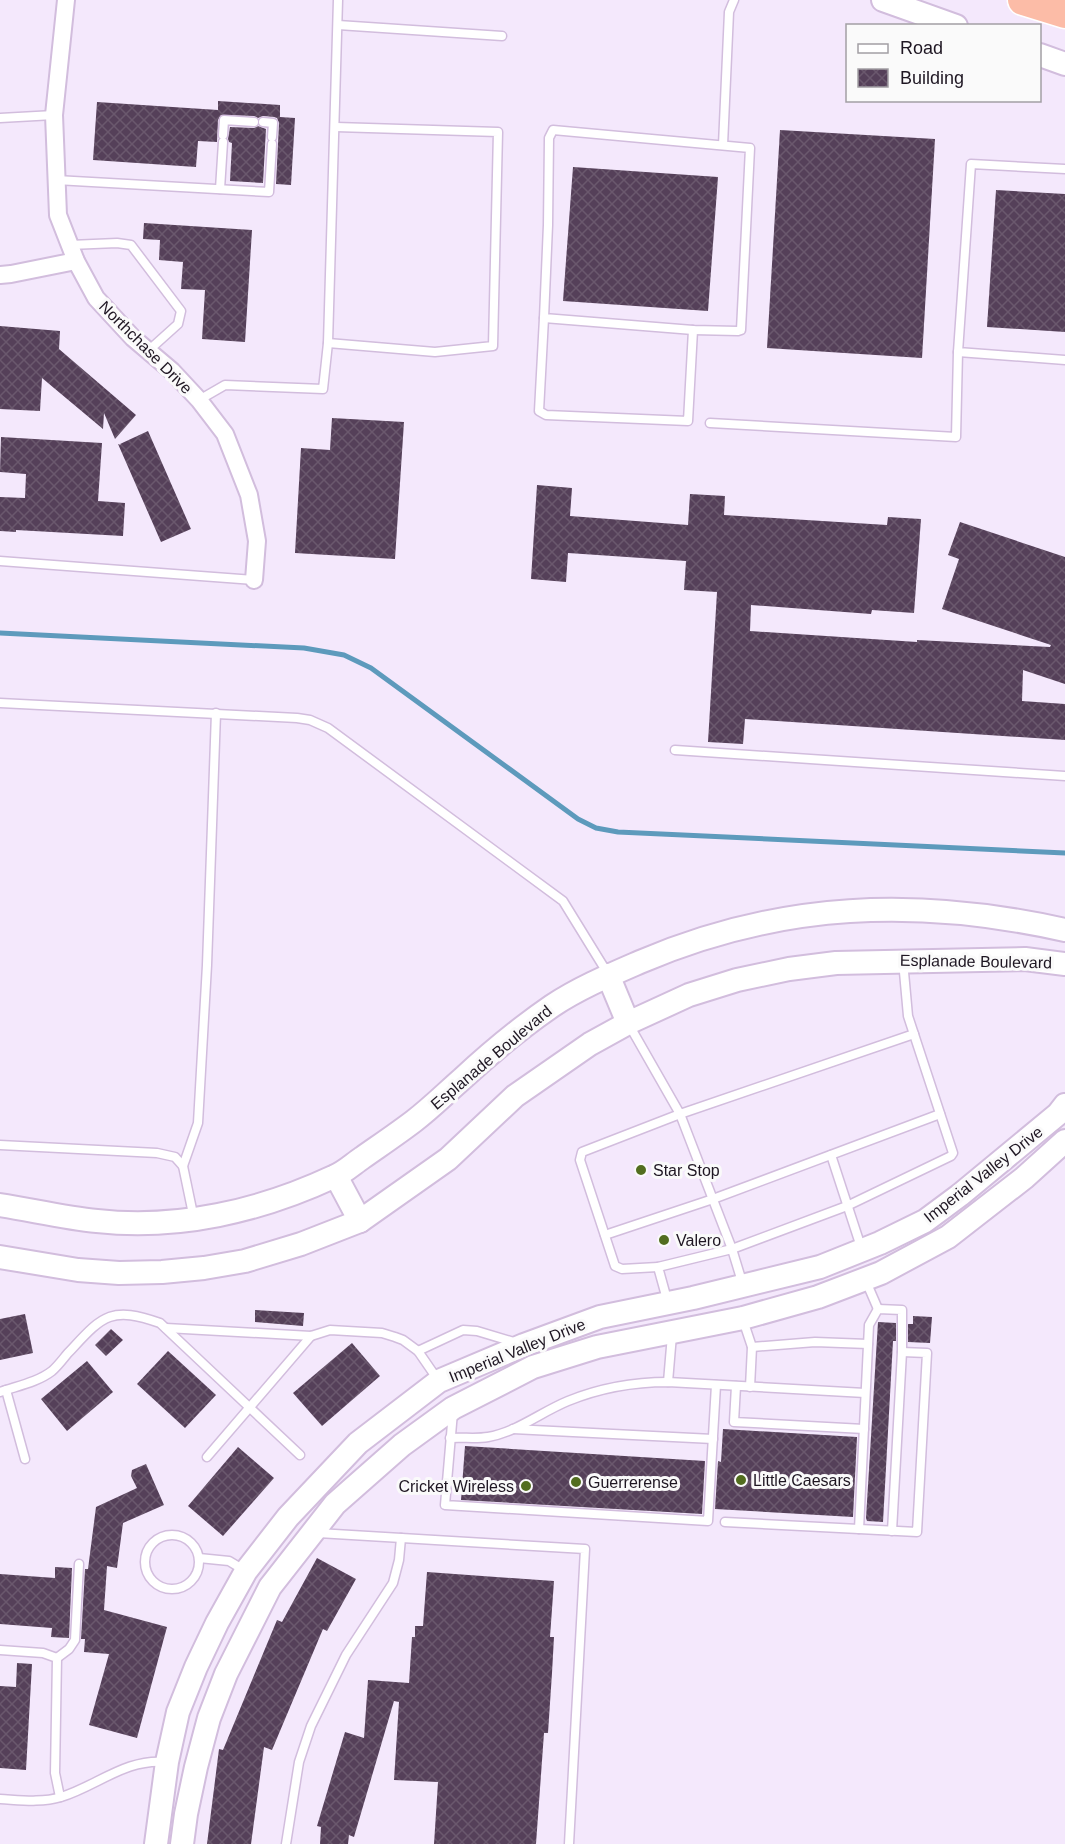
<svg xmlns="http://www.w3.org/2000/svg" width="1065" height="1844" font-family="Arial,sans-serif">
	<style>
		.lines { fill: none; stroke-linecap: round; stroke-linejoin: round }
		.stream { stroke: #5d9abc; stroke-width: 5 }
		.building { fill: url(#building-cross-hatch) }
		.lane-casing { stroke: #d2bddd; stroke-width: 11 }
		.street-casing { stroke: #d2bddd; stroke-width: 20 }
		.secondary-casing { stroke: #d2bddd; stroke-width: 26 }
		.highway-casing { stroke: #fff; stroke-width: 33 }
		.lane { stroke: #fff; stroke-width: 8 }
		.street { stroke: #fff; stroke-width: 16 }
		.secondary { stroke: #fff; stroke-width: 22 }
		.highway { stroke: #fcbca7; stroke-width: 30 }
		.poi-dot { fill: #526d1f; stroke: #fafafa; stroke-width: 2 }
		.labels { text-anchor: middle; stroke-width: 6; stroke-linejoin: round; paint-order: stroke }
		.street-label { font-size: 16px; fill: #1e1622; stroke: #fafafa }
		.poi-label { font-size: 16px; fill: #1e1622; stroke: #fafafa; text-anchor: start }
	</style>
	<defs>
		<pattern id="building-cross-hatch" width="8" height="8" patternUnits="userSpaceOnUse" patternTransform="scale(1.5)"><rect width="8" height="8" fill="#554059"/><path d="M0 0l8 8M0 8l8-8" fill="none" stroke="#6a586d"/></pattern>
	</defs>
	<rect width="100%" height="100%" fill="#f4e8fc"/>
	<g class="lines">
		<!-- stream -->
		<polyline class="stream" points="0,633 304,648 344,655 371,668 578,819 596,828 618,832 1065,853"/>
	</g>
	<!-- building -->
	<g class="building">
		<polygon points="218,101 280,105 280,117 295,118 291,185 276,184 279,123 277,118 274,117 263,116 258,118 254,116 221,115 218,120 217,142 198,141 196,167 93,160 97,102 218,110"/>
		<polygon points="258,126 266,129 263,183 230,181 232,143 229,142 228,139 230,127 254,128"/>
		<polygon points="780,130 935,139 922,358 767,348"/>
		<polygon points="573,167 718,177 708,311 563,301"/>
		<polygon points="996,190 1065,194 1065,332 987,327"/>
		<polygon points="144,223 252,230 245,342 202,339 205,290 181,289 183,262 159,260 160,240 143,239"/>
		<polygon points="0,326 60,331 59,349 136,415 115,439 104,413 103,429 42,378 40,411 0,409"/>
		<polygon points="332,418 404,422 395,559 295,553 301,448 330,450"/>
		<polygon points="148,431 191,529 161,542 118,444 121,445 120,444"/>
		<polygon points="1,437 102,443 98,501 125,503 123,536 16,530 16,532 0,531 0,497 25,498 26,474 0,472"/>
		<polygon points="537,485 572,488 570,516 688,525 690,494 725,496 724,515 887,525 888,517 921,519 914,613 872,610 871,614 751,605 750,631 917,642 917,640 1050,647 1051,645 942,609 959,559 948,555 960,522 1065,557 1065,684 1023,670 1022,701 1065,704 1065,740 745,719 743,744 708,742 717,592 684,590 686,561 568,553 566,582 531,579"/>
		<polygon points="255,1310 304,1313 303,1326 255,1322"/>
		<polygon points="25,1314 33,1353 0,1360 0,1319"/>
		<polygon points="913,1316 932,1317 930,1343 908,1342 908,1324 913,1324"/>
		<polygon points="878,1322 896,1323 896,1341 893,1341 883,1522 867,1521 866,1518"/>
		<polygon points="111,1329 123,1340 106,1356 95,1345"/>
		<polygon points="352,1343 380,1376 322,1426 293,1393"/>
		<polygon points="168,1351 216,1395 185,1428 137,1384"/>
		<polygon points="87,1361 113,1392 67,1431 41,1399"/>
		<polygon points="723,1429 857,1437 853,1517 715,1509 718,1461 721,1462"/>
		<polygon points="465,1446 705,1461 702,1514 461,1500"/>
		<polygon points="238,1447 274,1478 223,1536 188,1506"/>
		<polygon points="146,1464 164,1505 123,1523 117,1568 107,1566 104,1610 167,1627 137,1738 89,1725 109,1654 84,1652 85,1639 81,1639 85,1569 88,1569 96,1507 137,1488 131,1476 132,1470"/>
		<polygon points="317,1558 356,1579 327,1631 323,1629 272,1750 264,1747 251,1844 207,1844 219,1749 223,1750 277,1620 282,1622"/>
		<polygon points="55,1567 72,1568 69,1638 51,1637 52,1628 0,1624 0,1574 55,1578"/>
		<polygon points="427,1572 554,1581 550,1637 554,1637 552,1673 548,1733 544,1733 536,1844 434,1844 438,1782 394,1780 399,1702 394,1701 354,1837 349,1835 348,1844 320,1844 321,1827 317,1826 345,1732 364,1738 368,1680 409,1683 412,1637 415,1637 415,1626 423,1626"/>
		<polygon points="17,1663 32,1664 26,1770 0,1768 0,1686 16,1687"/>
	</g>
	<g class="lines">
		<defs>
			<g id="lane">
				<polyline points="338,25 502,36"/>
				<polyline points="0,118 54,115"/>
				<polyline points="263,122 273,123 272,137"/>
				<polygon points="553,130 750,148 741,330 738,331 693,330 544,318 548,225 549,138"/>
				<polyline points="223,135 224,120 254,122"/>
				<polyline points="723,145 729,12 734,0"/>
				<polyline points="1065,169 971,164 958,352 1065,360"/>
				<polyline points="56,180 269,192 272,144"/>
				<polyline points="220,189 223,142"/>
				<polyline points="70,245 117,243 131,245 181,311 178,324 148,351"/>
				<polyline points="544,318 539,411 546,415 688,421 693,330"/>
				<polyline points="328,343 435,352 493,346 498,132 336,127"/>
				<polyline points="199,400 225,385 323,389 328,343 338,0"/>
				<polyline points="710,423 956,437 958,352"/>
				<polyline points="0,561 254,580"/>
				<polyline points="0,703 297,718 310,720 328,728 563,901 608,974"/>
				<polyline points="675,750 1065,776"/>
				<polyline points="628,1023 680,1114 732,1249 743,1285"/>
				<polyline points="0,1145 157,1153 175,1157 183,1166"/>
				<polyline points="831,1155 862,1250"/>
				<polyline points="194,1219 183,1166 198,1123 207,965 216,713"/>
				<polyline points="605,1235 713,1199 940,1114"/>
				<polyline points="658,1267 622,1269 615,1266 580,1160 582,1152 680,1114 914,1034"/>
				<polyline points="865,1279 878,1309"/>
				<polyline points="668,1303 658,1267 732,1249 847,1206 951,1156 953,1153 908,1016 903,961"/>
				<polyline points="743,1320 752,1347 750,1387"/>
				<polyline points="166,1328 311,1336 330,1330 382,1333 395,1337 403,1340 418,1351 438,1380"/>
				<polyline points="752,1347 815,1342 868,1344"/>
				<polyline points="418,1351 463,1330 477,1331 517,1343"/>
				<polyline points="668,1382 672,1335"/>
				<polyline points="736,1386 734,1422 864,1429"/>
				<polyline points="6,1390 25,1459"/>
				<path d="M0 1392C17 1386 38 1382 52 1371 58 1366 63 1359 68 1353 102 1317 109 1305 160 1323L300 1455"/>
				<polyline points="453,1412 445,1505 708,1521 716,1385"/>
				<polyline points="513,1429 713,1439"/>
				<path d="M450 1438C462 1437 476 1439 488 1437 517 1432 541 1412 568 1401 600 1388 634 1382 668 1382L865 1393"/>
				<polyline points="207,1457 311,1336"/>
				<polyline points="725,1522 917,1532 927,1353 902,1352"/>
				<polyline points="859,1529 869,1325 878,1309 902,1310 902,1352 892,1531"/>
				<polyline points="318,1533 585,1549 569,1844"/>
				<circle cx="172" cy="1562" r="27"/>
				<polyline points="199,1558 229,1561 244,1570"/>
				<polyline points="0,1650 43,1653 57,1658 55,1773 60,1797"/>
				<polyline points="57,1658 69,1649 75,1640 79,1564"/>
				<path d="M0 1799C20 1800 41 1803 61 1797 97 1786 126 1758 166 1762"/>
				<polyline points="286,1844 299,1762 311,1726 346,1655 393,1583 399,1560 401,1538"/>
			</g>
			<g id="street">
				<polyline points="66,0 54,115 58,215 76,261 96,298 133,338 172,371 199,400 225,434 249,495 257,541 254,580"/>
				<polyline points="0,275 11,274 76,261"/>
			</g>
			<g id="secondary">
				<polyline points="883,0 956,26"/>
				<polyline points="1040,55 1065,64"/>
				<polyline points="608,975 628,1023"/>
				<polyline points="336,1176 360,1221"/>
				<path d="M0 1205C32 1210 65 1218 97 1221 178 1230 260 1211 333 1177 344 1173 353 1164 362 1158 379 1146 397 1134 414 1121 431 1108 446 1093 462 1079 490 1053 520 1028 552 1006 579 988 610 975 640 962 780 902 917 897 1065 930"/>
				<polyline points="0,1257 78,1270 119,1273 162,1272 204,1268 245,1261 301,1244 360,1221 448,1159 515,1096 590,1044 628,1023 689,995 737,980 789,969 836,963 1025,959 1065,964"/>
				<polyline points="156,1844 167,1762 178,1712 196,1667 217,1623 246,1571 288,1517 358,1443 439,1381 524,1345 600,1317 693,1298 820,1267 880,1243 925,1221 960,1195 1058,1114 1065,1105"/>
				<polyline points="182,1844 186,1814 196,1767 209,1718 226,1674 270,1587 335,1504 402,1445 453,1408 533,1367 597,1347 743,1318 818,1297 881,1273 948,1237 1024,1178 1065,1141"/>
			</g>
			<polyline id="highway" points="1023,0 1065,13"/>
		</defs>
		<!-- lane casing -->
		<use href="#lane" class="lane-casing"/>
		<!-- street casing -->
		<use href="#street" class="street-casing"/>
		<!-- secondary casing -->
		<use href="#secondary" class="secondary-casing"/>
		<!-- highway casing -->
		<use href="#highway" class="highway-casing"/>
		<!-- lane -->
		<use href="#lane" class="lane"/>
		<!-- street -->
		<use href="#street" class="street"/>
		<!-- secondary -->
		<use href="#secondary" class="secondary"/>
		<!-- highway -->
		<use href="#highway" class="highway"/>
	</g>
	<!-- markers -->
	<g class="poi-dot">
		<circle cx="641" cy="1170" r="6"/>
		<circle cx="664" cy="1240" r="6"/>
		<circle cx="741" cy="1480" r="6"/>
		<circle cx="576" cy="1482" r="6"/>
		<circle cx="526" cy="1486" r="6"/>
	</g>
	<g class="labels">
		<!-- street labels -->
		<g class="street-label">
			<text transform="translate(146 347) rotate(45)" y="6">Northchase Drive</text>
			<text transform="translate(976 961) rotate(1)" y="6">Esplanade Boulevard</text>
			<text transform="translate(491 1057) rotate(-40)" y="6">Esplanade Boulevard</text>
			<text transform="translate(983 1174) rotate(-38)" y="6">Imperial Valley Drive</text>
			<text transform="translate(517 1350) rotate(-22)" y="6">Imperial Valley Drive</text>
		</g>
		<!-- poi labels -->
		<g class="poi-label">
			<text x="653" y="1176">Star Stop</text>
			<text x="676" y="1246">Valero</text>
			<text x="753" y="1486">Little Caesars</text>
			<text x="588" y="1488">Guerrerense</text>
			<text x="514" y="1492" text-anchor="end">Cricket Wireless</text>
		</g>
	</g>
	<!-- legend -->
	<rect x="846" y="24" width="195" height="78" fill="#fafafa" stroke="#a29fa4" stroke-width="1.5"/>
	<rect x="858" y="44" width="30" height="9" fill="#ffffff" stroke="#a29fa4" stroke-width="1.5"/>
	<text x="900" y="54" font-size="18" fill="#1e1622">Road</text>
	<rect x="858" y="69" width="30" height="18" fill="url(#building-cross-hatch)" stroke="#a29fa4" stroke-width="1.5"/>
	<text x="900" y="84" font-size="18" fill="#1e1622">Building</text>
</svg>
